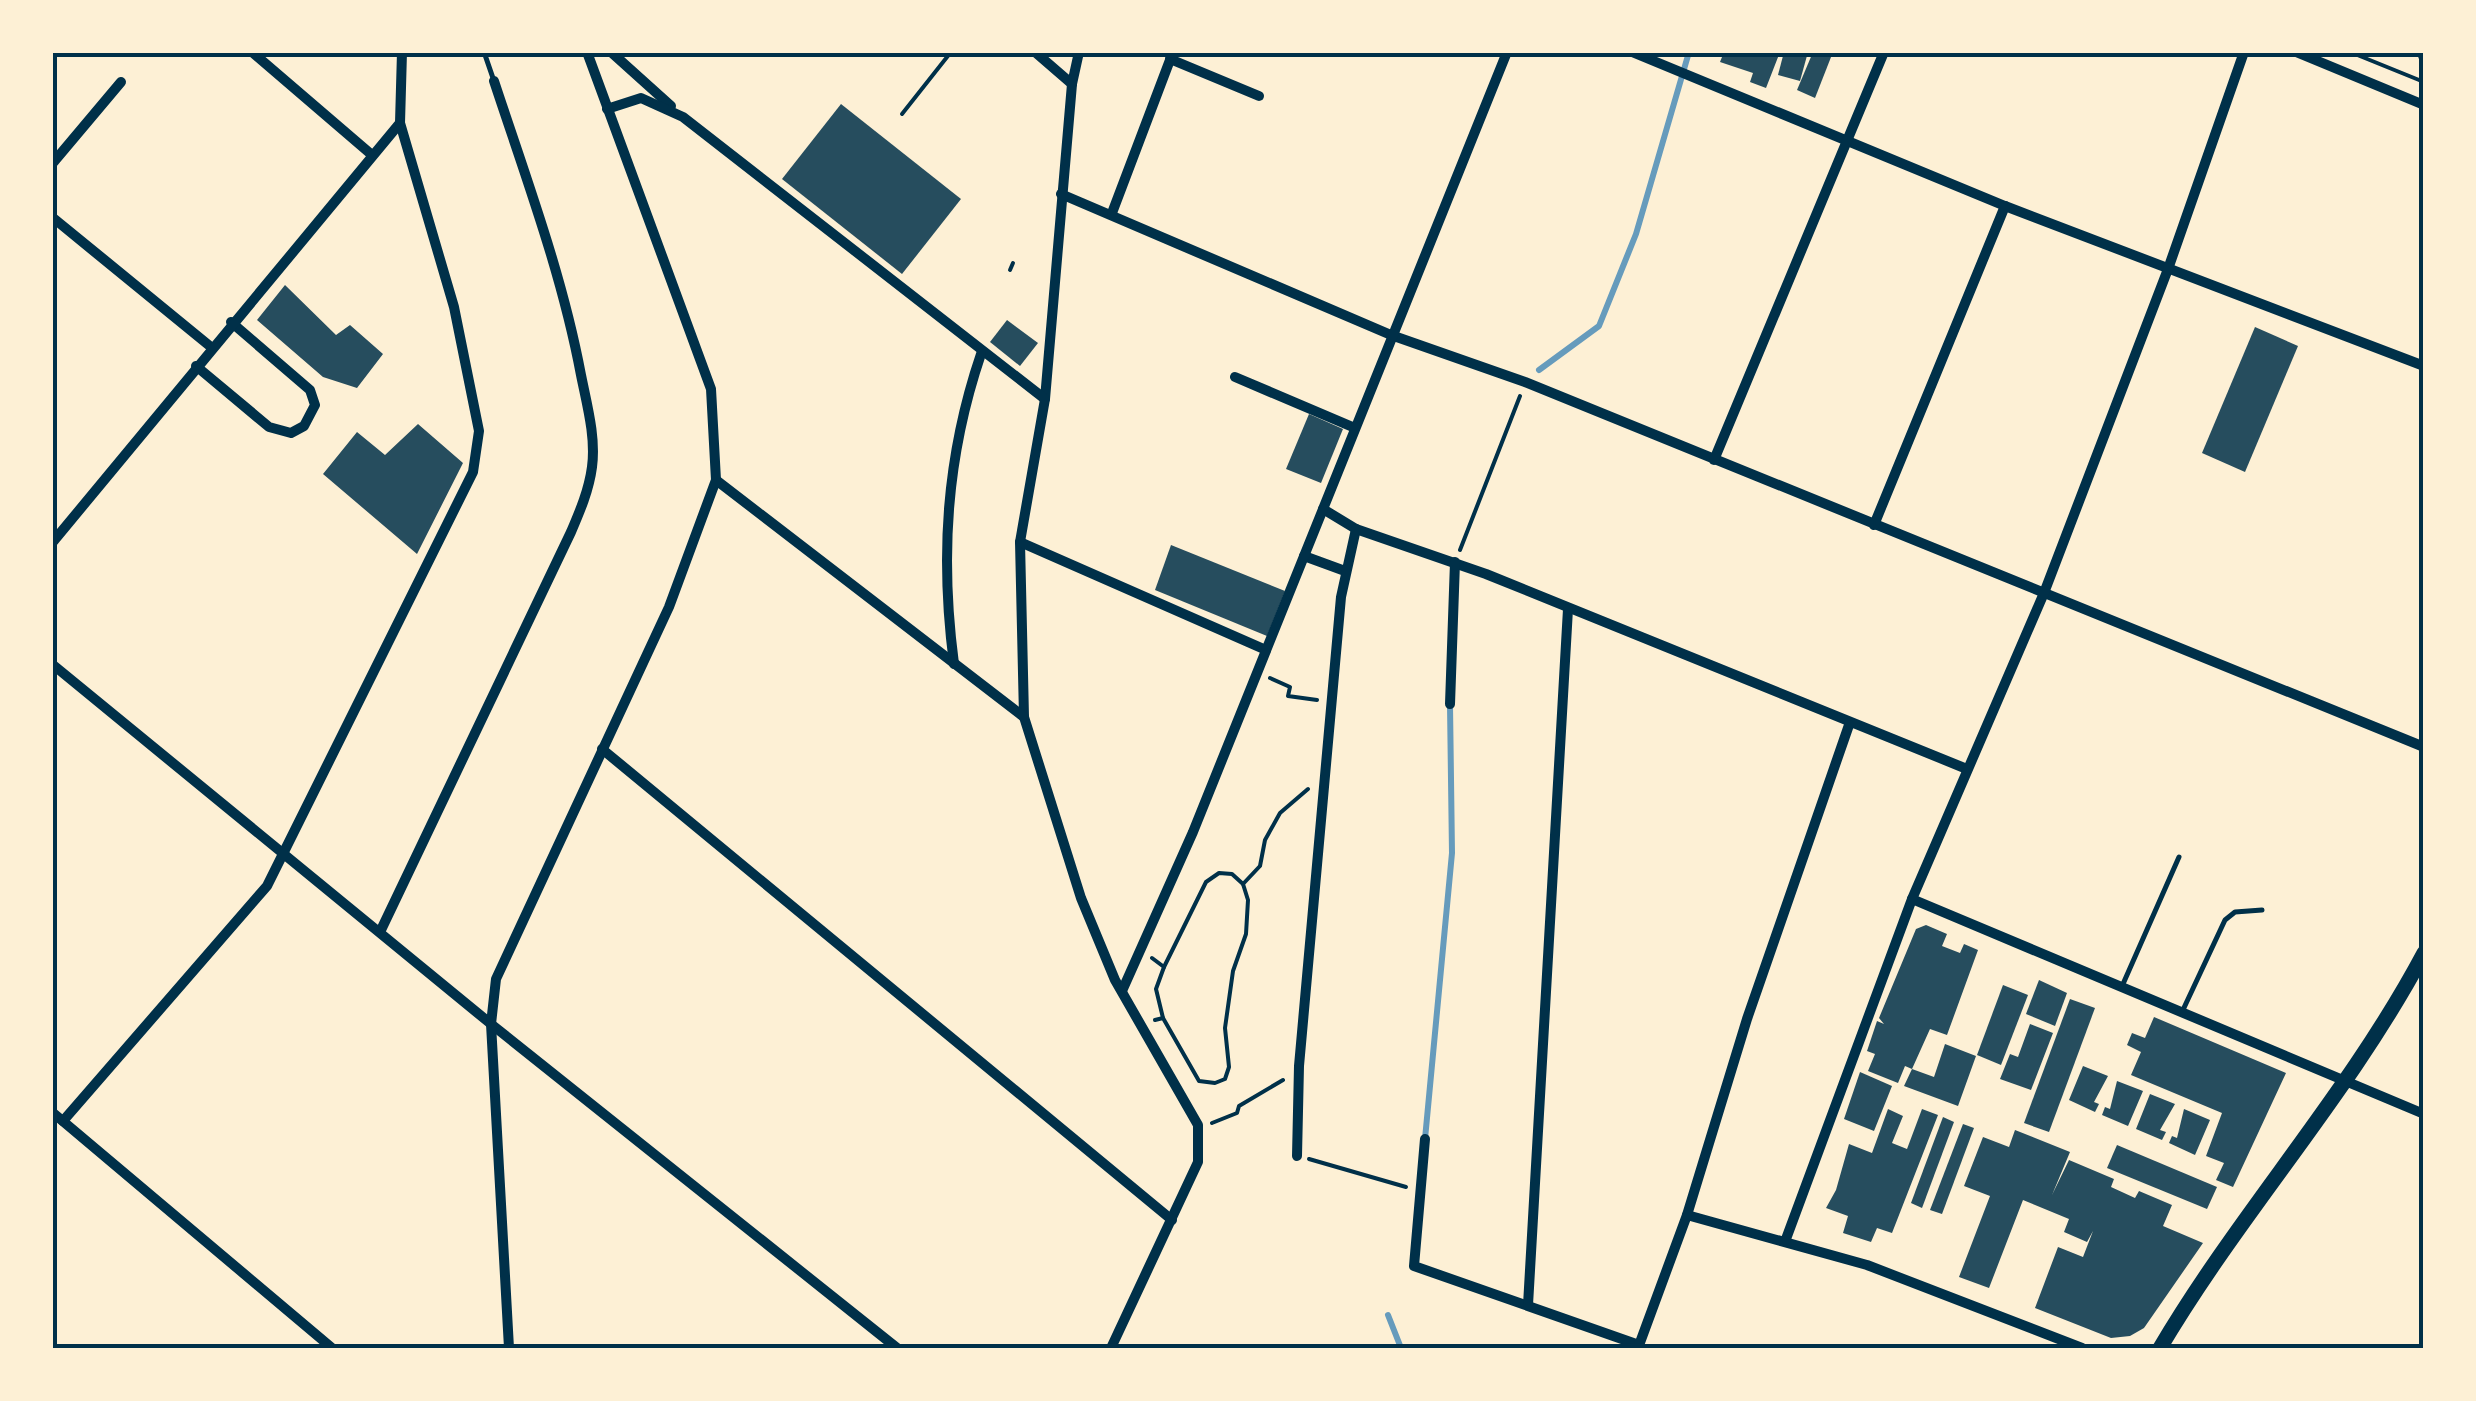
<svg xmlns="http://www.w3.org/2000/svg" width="2476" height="1401" font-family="Figtree,sans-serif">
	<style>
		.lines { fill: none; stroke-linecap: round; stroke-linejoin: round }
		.stream { stroke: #669bbc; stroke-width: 6 }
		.building { fill: #264d5e }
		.path { stroke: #003049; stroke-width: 4 }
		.service { stroke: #003049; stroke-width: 5 }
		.minor { stroke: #003049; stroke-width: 10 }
		.secondary { stroke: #003049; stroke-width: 15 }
		.neatline { fill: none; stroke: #003049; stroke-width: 4 }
	</style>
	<rect width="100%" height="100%" fill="#fdf0d5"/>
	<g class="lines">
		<!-- stream -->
		<g class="stream">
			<polyline points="1539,370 1599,326 1636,234 1689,52"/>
			<polyline points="1425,1139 1452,853 1450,705"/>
			<polyline points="1388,1315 1401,1348"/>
		</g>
	</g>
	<!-- building -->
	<g class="building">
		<polygon points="1724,52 1762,52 1763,57 1765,52 1780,52 1766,88 1750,82 1753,73 1720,62"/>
		<polygon points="1784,52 1808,52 1800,81 1778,75"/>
		<polygon points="1813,52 1833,52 1815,98 1797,90"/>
		<polygon points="841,104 961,199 902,274 782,179"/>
		<polygon points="285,285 336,335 350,325 383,354 357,388 323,377 257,320"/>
		<polygon points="1007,320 1038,343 1020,366 990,342"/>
		<polygon points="2255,327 2298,346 2245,472 2202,453"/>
		<polygon points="1309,414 1343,429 1321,483 1286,469"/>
		<polygon points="418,424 463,463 417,554 323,474 357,432 385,455"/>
		<polygon points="1171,545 1285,591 1267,636 1155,590"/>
		<polygon points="1926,925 1947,934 1942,946 1960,953 1964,944 1978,950 1947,1035 1930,1029 1912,1069 1905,1066 1898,1083 1868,1071 1875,1054 1867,1051 1877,1021 1884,1024 1879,1018 1916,929"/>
		<polygon points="2039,980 2067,993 2055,1026 2026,1014"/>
		<polygon points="2003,985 2028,995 2001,1065 1977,1055"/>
		<polygon points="2070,999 2095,1008 2049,1132 2024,1123"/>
		<polygon points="2154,1017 2286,1073 2233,1187 2216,1180 2224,1163 2206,1156 2222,1113 2131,1075 2141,1052 2127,1045 2132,1033 2145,1038"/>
		<polygon points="2030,1024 2053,1033 2031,1090 2000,1079 2010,1054 2018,1057"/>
		<polygon points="1945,1044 1976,1056 1958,1106 1904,1086 1912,1069 1934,1077"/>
		<polygon points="2083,1066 2108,1076 2094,1102 2099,1104 2095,1112 2069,1100"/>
		<polygon points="1860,1072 1892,1086 1874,1131 1844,1119"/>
		<polygon points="2117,1081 2143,1091 2128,1126 2102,1115 2105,1107 2110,1109"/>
		<polygon points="2150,1094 2175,1104 2160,1130 2166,1132 2162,1140 2136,1129"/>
		<polygon points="1888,1109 1903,1116 1892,1143 1907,1149 1922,1109 1938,1115 1892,1233 1877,1228 1871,1242 1843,1233 1848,1216 1826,1208 1836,1190 1849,1144 1872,1153"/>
		<polygon points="2184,1109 2210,1120 2195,1155 2169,1143 2172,1136 2177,1138"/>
		<polygon points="1943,1117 1954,1122 1922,1208 1911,1203"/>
		<polygon points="1963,1124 1974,1128 1942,1214 1930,1210"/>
		<polygon points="2015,1130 2070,1152 2052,1195 2069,1160 2114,1179 2111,1187 2135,1198 2139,1191 2172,1205 2163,1226 2203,1243 2144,1328 2130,1336 2111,1338 2035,1308 2058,1247 2083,1257 2093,1231 2087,1242 2064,1232 2069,1219 2023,1200 1989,1288 1959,1277 1990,1196 1964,1186 1983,1137 2009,1147"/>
		<polygon points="2117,1145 2217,1187 2207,1209 2107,1168"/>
	</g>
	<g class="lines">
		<!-- path -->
		<g class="path">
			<polyline points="2350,52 2424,82"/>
			<polyline points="902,114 951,52"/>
			<polyline points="1010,270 1013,263"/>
			<polyline points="1460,550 1520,396"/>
			<polyline points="1270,678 1290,687 1288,696 1317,700"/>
			<polyline points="1243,884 1260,866 1265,840 1280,813 1308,789"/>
			<polyline points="1152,958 1164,967 1156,989 1163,1018"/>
			<polyline points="1155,1020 1163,1018 1199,1081 1215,1083 1225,1079 1229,1067 1225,1028 1233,971 1246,934 1248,900 1243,884 1232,874 1219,873 1206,882 1164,967"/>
			<polyline points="1212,1123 1237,1113 1239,1106 1283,1080"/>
			<polyline points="1309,1159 1406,1187"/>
		</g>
		<!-- service -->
		<g class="service">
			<polyline points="484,52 494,81"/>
			<polyline points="2419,52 2424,65"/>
			<polyline points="2123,984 2179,857"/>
			<polyline points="2182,1012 2225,920 2235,912 2262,910"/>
		</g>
		<!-- minor -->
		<g class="minor">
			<polyline points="252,52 372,155"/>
			<polyline points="611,52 671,106"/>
			<polyline points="1035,52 1072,84"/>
			<polyline points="1079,52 1072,84 1045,399 1020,542 1024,717 1081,898 1115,980 1198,1125 1198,1162 1111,1348"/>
			<polyline points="1632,52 2005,206 2424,366"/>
			<polyline points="2296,52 2424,105"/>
			<polyline points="1170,59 1259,96"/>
			<polyline points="607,109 641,98 683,117 1045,399"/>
			<polyline points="52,164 121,82"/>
			<polyline points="1061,194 1391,335 1525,382 2424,747"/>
			<polyline points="1112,213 1173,52"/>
			<polyline points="52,217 211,347"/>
			<polyline points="196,366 269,427 291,433 304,426 315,405 310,390 231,322"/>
			<polyline points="1235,377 1355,428"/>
			<polyline points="1714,460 1884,52"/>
			<polyline points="716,480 1024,717"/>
			<polyline points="1323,509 1356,529 1486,574 1967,769"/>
			<polyline points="1874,525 2005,206"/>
			<polyline points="1020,542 1266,650"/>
			<polyline points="52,543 400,123"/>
			<polyline points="1304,556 1345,571"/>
			<polyline points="52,664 491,1024 897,1348"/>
			<path d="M954 664C940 557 946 457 981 354"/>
			<polyline points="1450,704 1455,562"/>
			<polyline points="602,749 1172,1220"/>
			<polyline points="1912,899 2424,1114"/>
			<path d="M381 930 571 532C580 511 589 490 592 467 596 437 587 405 581 375 562 274 526 178 494 81"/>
			<polyline points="1122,991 1193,832 1507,52"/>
			<polyline points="52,1112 332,1348"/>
			<polyline points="63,1121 267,886 473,472 479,431 454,307 400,123 402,52"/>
			<polyline points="1425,1139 1414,1266 1639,1345"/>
			<polyline points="1297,1156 1299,1066 1341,597 1356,529"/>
			<polyline points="1687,1215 1867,1265 2082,1348"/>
			<polyline points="1786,1239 1912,899 2044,593 2168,269 2244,52"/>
			<polyline points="1528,1305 1568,609"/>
			<polyline points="509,1348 491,1024 496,979 669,607 716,480 711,389 587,52"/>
			<polyline points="1638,1348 1687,1215 1747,1019 1849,725"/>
		</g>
		<!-- secondary -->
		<path class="secondary" d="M2160 1348C2241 1211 2349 1094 2424 953"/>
	</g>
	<!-- border -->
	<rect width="2476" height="1401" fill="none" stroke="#fdf0d5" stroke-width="110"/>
	<rect x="55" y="55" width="2366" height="1291" class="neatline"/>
</svg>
